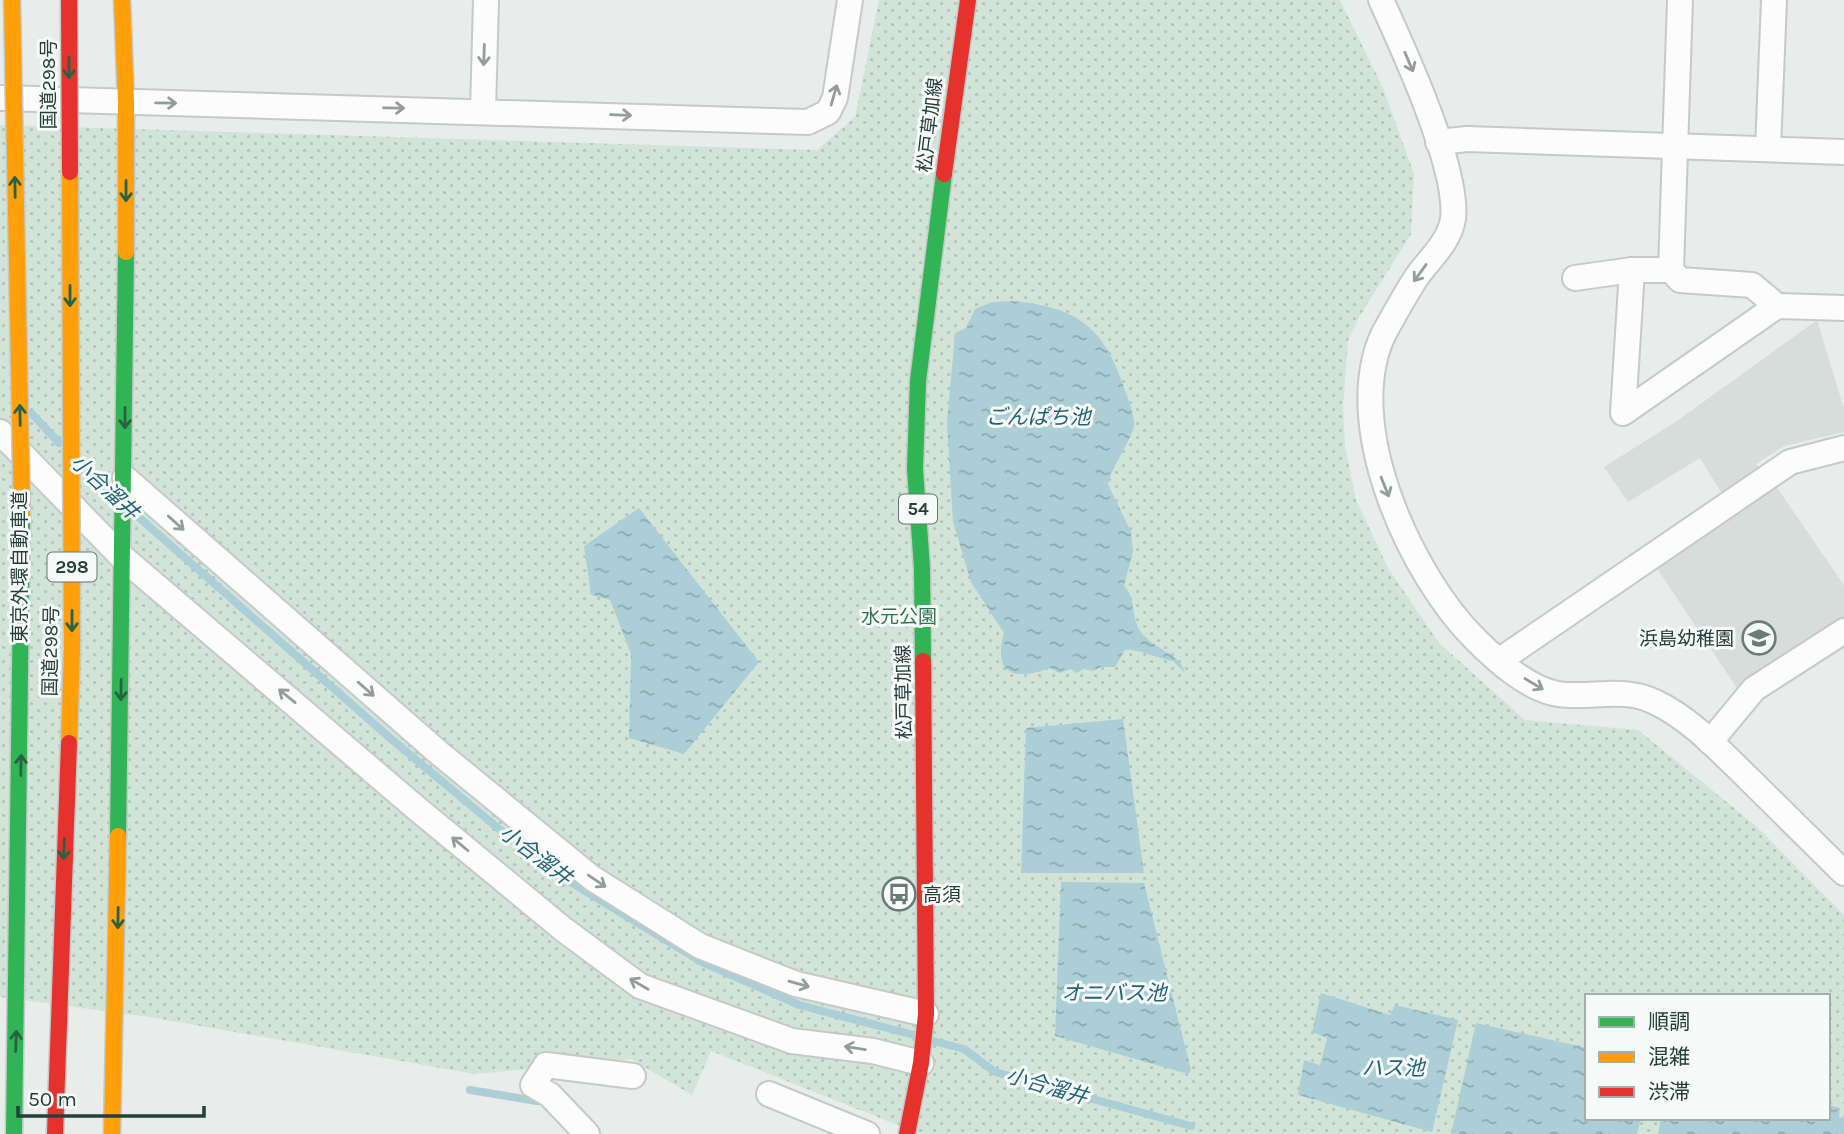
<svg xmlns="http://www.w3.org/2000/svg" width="1844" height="1134" font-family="Karla,'Noto Sans JP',sans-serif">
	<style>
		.built { fill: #d6ddda }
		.park { fill: url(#park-dots); fill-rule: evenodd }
		.water { fill: url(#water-ripples) }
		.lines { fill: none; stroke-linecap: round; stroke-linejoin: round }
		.stream { stroke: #acced7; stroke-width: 8 }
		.street-casing { stroke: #c5c9c7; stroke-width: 28 }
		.fast-casing { stroke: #c4c9c7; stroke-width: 19 }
		.slow-casing { stroke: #c4c9c7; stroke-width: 19 }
		.jam-casing { stroke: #c4c9c7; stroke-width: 19 }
		.street { stroke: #fcfcfc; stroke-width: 24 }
		.fast { stroke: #30b455; stroke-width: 16 }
		.slow { stroke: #ff9f0a; stroke-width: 16 }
		.jam { stroke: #e5322d; stroke-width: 16 }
		.fast-bridge-casing { stroke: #c3cac9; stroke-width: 19; stroke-linecap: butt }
		.slow-bridge-casing { stroke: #c3cac9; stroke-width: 19; stroke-linecap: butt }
		.jam-bridge-casing { stroke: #c3cac9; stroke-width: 19; stroke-linecap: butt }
		.fast-bridge { stroke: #30b455; stroke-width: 16 }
		.slow-bridge { stroke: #ff9f0a; stroke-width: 16 }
		.jam-bridge { stroke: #e5322d; stroke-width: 16 }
		.oneway { stroke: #919e9b }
		.oneway2 { stroke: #296242 }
		.labels { text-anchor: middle; stroke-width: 6; stroke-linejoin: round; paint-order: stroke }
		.shield { fill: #f6faf9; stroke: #647773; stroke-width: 2 }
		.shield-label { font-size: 18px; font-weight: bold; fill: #263f3a }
		.street-label { font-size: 19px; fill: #263f3a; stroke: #f6faf9 }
		.park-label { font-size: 19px; fill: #327350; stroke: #f6faf9 }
		.poi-label { font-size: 19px; fill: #263f3a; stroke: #f6faf9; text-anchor: end }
		.water-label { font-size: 21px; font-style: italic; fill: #236378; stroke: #f6faf9 }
	</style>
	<defs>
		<pattern id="park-dots" width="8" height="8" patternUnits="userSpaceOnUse" patternTransform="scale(1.75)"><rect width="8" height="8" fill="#d2e4d8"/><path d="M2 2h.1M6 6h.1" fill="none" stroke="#b4c5ba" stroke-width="1.8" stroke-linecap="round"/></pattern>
		<pattern id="water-ripples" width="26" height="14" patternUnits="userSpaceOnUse" patternTransform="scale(1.75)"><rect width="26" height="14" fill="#acced7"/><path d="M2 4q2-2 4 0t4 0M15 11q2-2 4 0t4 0" fill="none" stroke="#8ca9af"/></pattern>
	</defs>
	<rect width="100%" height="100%" fill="#e8ecea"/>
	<!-- built -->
	<polygon class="built" points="1817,320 1844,409 1844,432 1784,446 1756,464 1773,482 1844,585 1844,629 1741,694 1654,564 1732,510 1700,458 1628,502 1604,467 1677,421"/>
	<!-- park -->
	<path class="park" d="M879 0H1340L1383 88 1414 174 1411 234 1358 319 1348 341 1343 408 1345 446 1356 500 1388 568 1439 643 1525 720 1638 730 1755 825 1844 915V1134H920L711 1051 692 1095 631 1059 475 1074 149 1017 0 997V125L817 150 855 117ZM1587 996H1828V1118H1587Z"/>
	<!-- water -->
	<g class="water">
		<path d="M1014 301C1080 308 1105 328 1126 393 1129 402 1137 421 1133 430 1126 448 1113 465 1108 484L1131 532 1133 551 1124 586C1137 599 1130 617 1141 632 1152 648 1181 654 1185 673L1173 661C1160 659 1135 648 1125 650L1115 667H1101L1094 671 1084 669 1076 673 1071 669 1059 673 1050 668C1015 681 992 675 1004 633L971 582 953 522 947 423 955 333 966 328 975 309 992 302Z"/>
		<polygon points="639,508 759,662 684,754 629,738 631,654 610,600 591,595 584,546"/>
		<polygon points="1123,719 1144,873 1021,873 1026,728"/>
		<polygon points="1061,882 1144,883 1191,1070 1188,1074 1055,1036"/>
		<polygon points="1321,993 1390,1015 1395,1005 1458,1020 1432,1132 1298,1095 1304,1060 1320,1065 1327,1038 1312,1032"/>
		<polygon points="1476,1023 1587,1048 1587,1118 1641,1118 1637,1134 1451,1134"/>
		<polygon points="1828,1105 1840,1108 1839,1117 1844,1118 1844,1134 1658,1134 1661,1118 1828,1118"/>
	</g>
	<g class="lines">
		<!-- stream -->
		<g class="stream">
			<polyline points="32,414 59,443"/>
			<polyline points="85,470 114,497"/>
			<polyline points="135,514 390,738 541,864 702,962 799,1005 914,1035"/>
			<polyline points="933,1041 964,1049 995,1072 1191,1126"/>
			<polyline points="470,1090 537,1101"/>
		</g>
		<defs>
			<g id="street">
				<path d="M1381 0C1403 48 1459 169 1453 219 1449 243 1429 259 1416 278 1405 295 1394 315 1384 333 1340 423 1411 576 1476 640 1497 661 1528 689 1558 694 1591 699 1623 686 1655 702 1691 719 1720 751 1749 779 1780 810 1812 841 1844 873"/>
				<polyline points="1,98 808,122 828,112 835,98 850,0"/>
				<polyline points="483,110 486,0"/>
				<polyline points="1438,142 1467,139 1844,152"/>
				<polyline points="1768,149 1774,0"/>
				<polyline points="1632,270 1623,413 1777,306 1844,308"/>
				<polyline points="1671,270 1680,0"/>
				<polyline points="1575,278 1632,270 1671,270 1680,280 1752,285 1777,306"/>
				<polyline points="0,432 122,557 415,807 563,929 640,986 792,1041 873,1051 921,1063"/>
				<polyline points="125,478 439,753 592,878 700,946 796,984 926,1014"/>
				<polyline points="1500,660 1790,462 1844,448"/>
				<polyline points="1710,742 1754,689 1844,631"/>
				<polyline points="769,1094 867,1134"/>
				<polyline points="587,1134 550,1095 533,1085 546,1065 633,1076"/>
			</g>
			<g id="fast">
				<polyline points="923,661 922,568 915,469 918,381 944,174"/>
				<polyline points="118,836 126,252"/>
			</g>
			<g id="slow">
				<polyline points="122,0 126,102 126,252"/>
				<polyline points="112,1134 118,836"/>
			</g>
			<g id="jam">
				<polyline points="944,174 968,0"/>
				<polyline points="907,1134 921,1063 926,1014 923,661"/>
			</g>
		</defs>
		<!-- street casing -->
		<use href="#street" class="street-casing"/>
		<!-- fast casing -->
		<use href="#fast" class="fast-casing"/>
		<!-- slow casing -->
		<use href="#slow" class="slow-casing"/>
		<!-- jam casing -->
		<use href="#jam" class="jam-casing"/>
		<!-- street -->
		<use href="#street" class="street"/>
		<!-- fast -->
		<use href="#fast" class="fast"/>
		<!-- slow -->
		<use href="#slow" class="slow"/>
		<!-- jam -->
		<use href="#jam" class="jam"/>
		<defs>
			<polyline id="fast-bridge" points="14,1134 22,519"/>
			<g id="slow-bridge">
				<polyline points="12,0 22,519"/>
				<polyline points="69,743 72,649 70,172"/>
			</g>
			<g id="jam-bridge">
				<polyline points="69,0 70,172"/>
				<polyline points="55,1134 69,743"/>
			</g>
		</defs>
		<!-- fast-bridge casing -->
		<use href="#fast-bridge" class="fast-bridge-casing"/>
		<!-- slow-bridge casing -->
		<use href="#slow-bridge" class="slow-bridge-casing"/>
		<!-- jam-bridge casing -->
		<use href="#jam-bridge" class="jam-bridge-casing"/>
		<!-- fast-bridge -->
		<use href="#fast-bridge" class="fast-bridge"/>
		<!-- slow-bridge -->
		<use href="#slow-bridge" class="slow-bridge"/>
		<!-- jam-bridge -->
		<use href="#jam-bridge" class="jam-bridge"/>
	</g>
	<!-- one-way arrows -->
	<defs><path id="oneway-shaft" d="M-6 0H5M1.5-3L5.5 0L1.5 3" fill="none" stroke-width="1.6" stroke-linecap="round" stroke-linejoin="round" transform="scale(1.75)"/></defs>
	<g class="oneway">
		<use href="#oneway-shaft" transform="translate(484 55) rotate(92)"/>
		<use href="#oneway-shaft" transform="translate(1409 62) rotate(67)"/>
		<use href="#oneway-shaft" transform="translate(834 95) rotate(-74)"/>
		<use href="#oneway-shaft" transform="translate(166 103) rotate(1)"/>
		<use href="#oneway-shaft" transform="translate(394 108) rotate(1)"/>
		<use href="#oneway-shaft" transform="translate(621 115) rotate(2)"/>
		<use href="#oneway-shaft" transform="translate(1420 273) rotate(126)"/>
		<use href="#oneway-shaft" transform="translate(1385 487) rotate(68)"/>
		<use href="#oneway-shaft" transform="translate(176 523) rotate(42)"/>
		<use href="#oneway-shaft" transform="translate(1534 684) rotate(31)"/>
		<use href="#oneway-shaft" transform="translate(366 689) rotate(41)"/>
		<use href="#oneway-shaft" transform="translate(287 696) rotate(-141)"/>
		<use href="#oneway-shaft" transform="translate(460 844) rotate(-140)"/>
		<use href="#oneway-shaft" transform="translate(597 881) rotate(34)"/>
		<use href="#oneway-shaft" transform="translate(639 984) rotate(-150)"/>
		<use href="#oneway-shaft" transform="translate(799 984) rotate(16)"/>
		<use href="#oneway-shaft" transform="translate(855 1048) rotate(-171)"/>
	</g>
	<g class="oneway2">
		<use href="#oneway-shaft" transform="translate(69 68) rotate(90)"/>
		<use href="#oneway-shaft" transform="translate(15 187) rotate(-91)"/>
		<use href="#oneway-shaft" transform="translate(126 191) rotate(90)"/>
		<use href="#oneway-shaft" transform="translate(70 296) rotate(90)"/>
		<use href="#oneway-shaft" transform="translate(20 415) rotate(-91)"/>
		<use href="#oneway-shaft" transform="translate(125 418) rotate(90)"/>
		<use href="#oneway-shaft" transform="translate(72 621) rotate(90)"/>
		<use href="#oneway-shaft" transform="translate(121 690) rotate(91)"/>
		<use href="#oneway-shaft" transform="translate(21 765) rotate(-89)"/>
		<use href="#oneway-shaft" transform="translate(64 849) rotate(92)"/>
		<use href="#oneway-shaft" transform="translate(118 918) rotate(91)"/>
		<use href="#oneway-shaft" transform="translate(16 1041) rotate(-88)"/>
	</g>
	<!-- icons -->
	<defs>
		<symbol id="school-ring" viewBox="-11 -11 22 22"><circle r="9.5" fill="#f6faf9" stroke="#6a7c78" stroke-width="1.5"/><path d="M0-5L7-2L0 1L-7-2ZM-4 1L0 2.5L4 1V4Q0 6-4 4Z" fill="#6a7c78"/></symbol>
		<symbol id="bus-ring" viewBox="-11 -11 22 22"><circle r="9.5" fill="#f6faf9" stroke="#6a7c78" stroke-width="1.5"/><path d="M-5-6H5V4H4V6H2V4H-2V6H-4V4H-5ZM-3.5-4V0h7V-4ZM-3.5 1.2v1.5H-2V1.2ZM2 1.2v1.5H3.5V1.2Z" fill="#6a7c78"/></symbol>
	</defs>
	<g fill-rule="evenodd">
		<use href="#school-ring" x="1740" y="619" width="38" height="38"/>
		<use href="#bus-ring" x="880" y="875" width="38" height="38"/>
	</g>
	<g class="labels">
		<!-- shield labels -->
		<g class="shield">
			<rect x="899" y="494.5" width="38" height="29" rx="5"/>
			<rect x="47.5" y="552.5" width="49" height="29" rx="5"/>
		</g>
		<g class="shield-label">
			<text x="918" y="515">54</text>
			<text x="72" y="573">298</text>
		</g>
		<!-- street labels -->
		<g class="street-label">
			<text transform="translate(48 84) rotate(-90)" y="7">国道298号</text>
			<text transform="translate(929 125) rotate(-83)" y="7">松戸草加線</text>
			<text transform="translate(19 567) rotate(-90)" y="7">東京外環自動車道</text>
			<text transform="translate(50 651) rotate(-89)" y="7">国道298号</text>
			<text transform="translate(903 692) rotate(-91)" y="7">松戸草加線</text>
		</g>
		<!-- park labels -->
		<g class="park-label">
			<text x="899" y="623">水元公園</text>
		</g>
		<!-- poi labels -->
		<g class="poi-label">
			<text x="1734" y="645">浜島幼稚園</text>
			<text x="923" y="901" text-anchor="start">高須</text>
		</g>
		<!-- water labels -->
		<g class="water-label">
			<text x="1038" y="424">ごんぱち池</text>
			<text transform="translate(105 487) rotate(43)" y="7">小合溜井</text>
			<text transform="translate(536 855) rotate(37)" y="7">小合溜井</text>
			<text x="1114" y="1000">オニバス池</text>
			<text x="1393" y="1075">ハス池</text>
			<text transform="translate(1047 1086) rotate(16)" y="7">小合溜井</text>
		</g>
	</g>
	<!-- legend -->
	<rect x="1585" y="994" width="245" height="126" fill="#f6faf9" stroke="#a3afad" stroke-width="2"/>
	<rect x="1599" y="1017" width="35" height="10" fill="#30b455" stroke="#a3afad" stroke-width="2"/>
	<text x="1648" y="1029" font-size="21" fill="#263f3a">順調</text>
	<rect x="1599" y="1052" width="35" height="10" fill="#ff9f0a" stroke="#a3afad" stroke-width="2"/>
	<text x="1648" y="1064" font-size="21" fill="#263f3a">混雑</text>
	<rect x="1599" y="1087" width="35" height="10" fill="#e5322d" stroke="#a3afad" stroke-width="2"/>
	<text x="1648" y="1099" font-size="21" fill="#263f3a">渋滞</text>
	<!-- scale -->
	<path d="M18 1106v10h186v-10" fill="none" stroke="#263f3a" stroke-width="3.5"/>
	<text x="28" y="1106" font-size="21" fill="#263f3a" stroke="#f6faf9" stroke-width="5" paint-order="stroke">50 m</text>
</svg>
